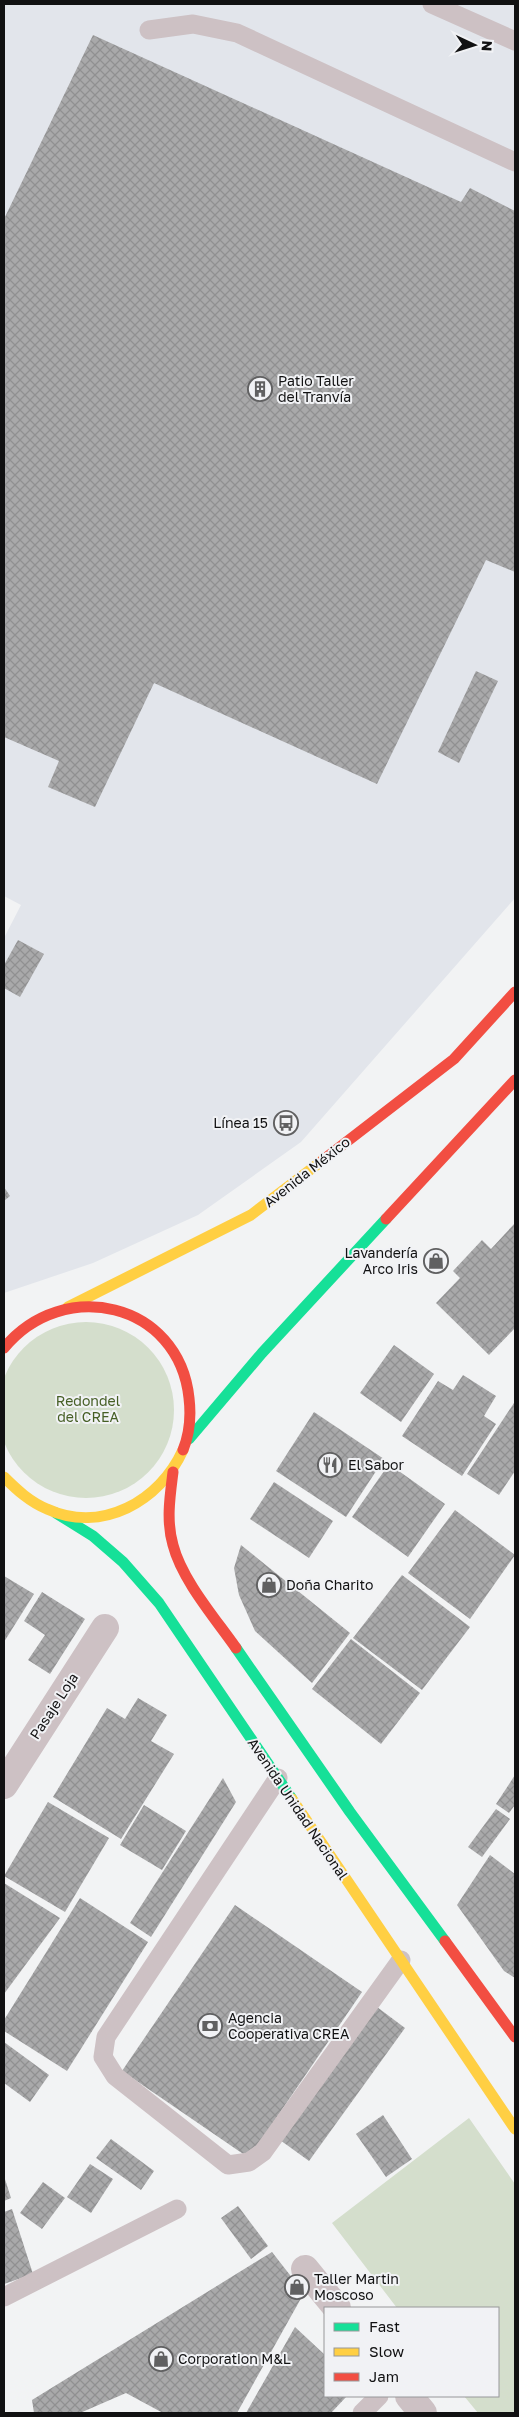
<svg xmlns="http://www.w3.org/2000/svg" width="519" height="2417" font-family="'Golos Text',sans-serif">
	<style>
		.built { fill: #e2e5eb }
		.green { fill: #d4decc }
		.building { fill: url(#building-cross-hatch) }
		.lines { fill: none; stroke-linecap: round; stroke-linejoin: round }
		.lane { stroke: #cdc1c4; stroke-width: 19 }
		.street { stroke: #cdc1c4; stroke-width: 28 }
		.fast { stroke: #16e098; stroke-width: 11 }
		.slow { stroke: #ffcf43; stroke-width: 11 }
		.jam { stroke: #f24e42; stroke-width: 11 }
		.labels { text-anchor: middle; stroke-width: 4; stroke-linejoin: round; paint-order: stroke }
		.poi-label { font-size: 14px; fill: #111112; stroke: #f1f2f5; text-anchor: start }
		.street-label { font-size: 14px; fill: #111112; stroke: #f1f2f5 }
		.park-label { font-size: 14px; fill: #465f25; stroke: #f1f2f5 }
	</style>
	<defs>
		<pattern id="building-cross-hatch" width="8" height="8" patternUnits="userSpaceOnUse" patternTransform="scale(1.25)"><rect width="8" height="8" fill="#a9a9aa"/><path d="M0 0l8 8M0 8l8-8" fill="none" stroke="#909091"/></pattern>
	</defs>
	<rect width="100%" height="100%" fill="#f2f3f4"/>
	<!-- built -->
	<polygon class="built" points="4,4 515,4 515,898 301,1142 198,1215 93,1263 4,1293 4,938 21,905 4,896"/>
	<!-- green -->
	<g class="green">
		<circle cx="86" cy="1410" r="88"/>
		<polygon points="469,2118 515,2184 515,2413 478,2413 464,2396 498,2396 498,2308 397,2308 332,2223"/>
	</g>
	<!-- building -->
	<g class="building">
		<polygon points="93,35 461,202 470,188 515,211 515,572 486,560 377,784 154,683 95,807 48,787 59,761 4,737 4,219"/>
		<polygon points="476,671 498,681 459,763 438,752"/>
		<polygon points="18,940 44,954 20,997 4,988 4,965"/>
		<polygon points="4,1187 10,1196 4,1201"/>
		<polygon points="515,1223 515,1328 489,1355 436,1303 460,1278 453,1271 482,1240 491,1249"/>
		<polygon points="394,1345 434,1374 401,1422 360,1393"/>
		<polygon points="463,1375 496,1396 484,1416 496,1424 462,1476 402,1436 438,1381 453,1390"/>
		<polygon points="514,1403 515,1471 499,1495 467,1474"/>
		<polygon points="314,1412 384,1459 346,1517 276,1471"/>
		<polygon points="389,1464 445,1504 408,1557 352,1517"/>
		<polygon points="274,1482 333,1521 309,1558 250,1519"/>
		<polygon points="455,1510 515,1555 470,1619 408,1573"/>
		<polygon points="241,1545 350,1633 312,1683 255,1631 239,1595 234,1568"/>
		<polygon points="402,1575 470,1627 422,1690 353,1638"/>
		<polygon points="4,1576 34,1594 4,1642"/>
		<polygon points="42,1592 85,1619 50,1674 28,1660 45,1635 24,1621"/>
		<polygon points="351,1639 420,1693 381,1744 312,1689"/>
		<polygon points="138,1698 167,1715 151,1741 174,1754 121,1839 53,1797 107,1708 125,1719"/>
		<polygon points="515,1775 515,1805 509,1813 496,1804"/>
		<polygon points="223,1778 236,1802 151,1937 130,1923"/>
		<polygon points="48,1802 109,1838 65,1912 4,1876"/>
		<polygon points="144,1805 186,1831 162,1870 120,1845"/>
		<polygon points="496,1809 510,1819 482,1857 468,1847"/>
		<polygon points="490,1855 515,1874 515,1978 504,1971 457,1905"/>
		<polygon points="4,1883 60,1918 4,1994"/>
		<polygon points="80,1898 148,1942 67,2071 4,2031 4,2020"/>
		<polygon points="235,1905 362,1992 249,2158 122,2071"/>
		<polygon points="377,2007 405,2028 309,2161 280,2140"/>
		<polygon points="4,2042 49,2075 30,2102 4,2083"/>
		<polygon points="383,2115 412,2159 386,2177 356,2134"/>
		<polygon points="111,2139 154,2171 141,2190 96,2158"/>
		<polygon points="90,2164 113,2179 91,2213 67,2197"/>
		<polygon points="4,2176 11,2198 4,2201"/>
		<polygon points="43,2182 65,2198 42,2229 20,2213"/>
		<polygon points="238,2206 268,2246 251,2259 221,2218"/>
		<polygon points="12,2209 33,2274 4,2284 4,2212"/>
		<polygon points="272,2252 304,2293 237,2413 163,2413 126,2393 80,2413 34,2413 32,2400"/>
		<polygon points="295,2327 325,2355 325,2396 347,2396 331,2413 246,2413"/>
	</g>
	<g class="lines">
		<!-- lane -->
		<g class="lane">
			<polyline points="432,4 515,41"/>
			<polyline points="149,30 193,24 237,33 515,162"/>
			<polyline points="278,1778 106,2037 103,2057 115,2076 228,2165 249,2162 263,2152 401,1960"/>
			<polyline points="4,2297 177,2209"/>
			<polyline points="362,2413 379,2396"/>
		</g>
		<!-- street -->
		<g class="street">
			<polyline points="4,1785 105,1628"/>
			<polyline points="305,2269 337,2308"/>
			<polyline points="409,2396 423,2413"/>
		</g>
		<!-- fast -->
		<g class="fast">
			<polyline points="189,1439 262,1353 386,1219"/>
			<polyline points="56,1513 93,1536 123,1562 159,1603 292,1799"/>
			<polyline points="236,1648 350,1812 445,1941"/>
		</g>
		<!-- slow -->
		<g class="slow">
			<polyline points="68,1307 251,1215 323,1160"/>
			<path d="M4 1477C17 1490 30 1502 47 1509 102 1534 160 1501 183 1450"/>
			<polyline points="292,1799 515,2129"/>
		</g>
		<!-- jam -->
		<g class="jam">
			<polyline points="323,1160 454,1059 515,992"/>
			<polyline points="386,1219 515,1080"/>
			<path d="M4 1348C63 1276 179 1302 189 1398 191 1415 190 1433 183 1450"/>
			<path d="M173 1472C170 1496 166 1521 173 1545 182 1580 215 1618 236 1648"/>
			<polyline points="445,1941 515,2037"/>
		</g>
	</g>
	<!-- icons -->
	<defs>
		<symbol id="building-ring" viewBox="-11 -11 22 22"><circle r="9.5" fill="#f1f2f5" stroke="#606061" stroke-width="1.5"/><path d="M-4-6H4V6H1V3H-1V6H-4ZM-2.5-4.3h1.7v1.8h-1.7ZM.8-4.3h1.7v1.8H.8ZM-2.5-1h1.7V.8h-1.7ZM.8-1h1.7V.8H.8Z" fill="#606061"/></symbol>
		<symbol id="bus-ring" viewBox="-11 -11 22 22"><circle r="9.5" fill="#f1f2f5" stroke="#606061" stroke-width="1.5"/><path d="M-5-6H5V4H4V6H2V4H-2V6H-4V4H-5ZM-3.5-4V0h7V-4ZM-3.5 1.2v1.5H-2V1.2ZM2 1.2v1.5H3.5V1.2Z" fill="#606061"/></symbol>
		<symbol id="shop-ring" viewBox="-11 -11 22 22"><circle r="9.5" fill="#f1f2f5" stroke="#606061" stroke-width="1.5"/><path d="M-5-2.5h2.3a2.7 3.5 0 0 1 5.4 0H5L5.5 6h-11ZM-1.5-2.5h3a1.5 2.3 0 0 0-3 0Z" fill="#606061"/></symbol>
		<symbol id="restaurant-ring" viewBox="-11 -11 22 22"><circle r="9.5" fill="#f1f2f5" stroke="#606061" stroke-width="1.5"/><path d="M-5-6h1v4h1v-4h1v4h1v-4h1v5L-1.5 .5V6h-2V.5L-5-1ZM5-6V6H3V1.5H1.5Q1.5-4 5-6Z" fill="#606061"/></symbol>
		<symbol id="bank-ring" viewBox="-11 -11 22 22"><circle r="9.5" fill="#f1f2f5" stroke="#606061" stroke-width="1.5"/><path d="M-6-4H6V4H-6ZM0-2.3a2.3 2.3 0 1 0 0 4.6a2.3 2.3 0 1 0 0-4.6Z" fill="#606061"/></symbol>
	</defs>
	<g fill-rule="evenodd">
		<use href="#building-ring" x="246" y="375" width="28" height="28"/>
		<use href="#bus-ring" x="272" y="1109" width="28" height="28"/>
		<use href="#shop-ring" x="422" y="1247" width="28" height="28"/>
		<use href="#restaurant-ring" x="316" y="1451" width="28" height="28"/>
		<use href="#shop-ring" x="255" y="1571" width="28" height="28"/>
		<use href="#bank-ring" x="196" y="2012" width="28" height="28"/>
		<use href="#shop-ring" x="283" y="2273" width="28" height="28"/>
		<use href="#shop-ring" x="147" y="2345" width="28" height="28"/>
	</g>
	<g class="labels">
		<!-- poi labels -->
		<g class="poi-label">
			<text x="278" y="386">Patio Taller<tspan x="278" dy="16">del Tranvía</tspan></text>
			<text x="268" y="1128" text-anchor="end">Línea 15</text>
			<text x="418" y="1258" text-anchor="end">Lavandería<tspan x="418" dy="16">Arco Iris</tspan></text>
			<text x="348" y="1470">El Sabor</text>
			<text x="286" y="1590">Doña Charito</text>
			<text x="228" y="2023">Agencia<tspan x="228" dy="16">Cooperativa CREA</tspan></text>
			<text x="314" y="2284">Taller Martin<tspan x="314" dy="16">Moscoso</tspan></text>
			<text x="178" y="2364">Corporation M&amp;L</text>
		</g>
		<!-- street labels -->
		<g class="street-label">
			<text transform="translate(307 1172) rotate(-38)" y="5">Avenida México</text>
			<text transform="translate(54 1706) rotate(-57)" y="5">Pasaje Loja</text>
			<text transform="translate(298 1809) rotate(56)" y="5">Avenida Unidad Nacional</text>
		</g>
		<!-- park labels -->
		<g class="park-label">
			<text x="88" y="1406">Redondel<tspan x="88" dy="16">del CREA</tspan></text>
		</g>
	</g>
	<!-- border -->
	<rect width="519" height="2417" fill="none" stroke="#111112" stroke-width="10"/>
	<!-- legend -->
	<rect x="324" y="2307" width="175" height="90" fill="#f1f2f5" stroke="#97989a"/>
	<rect x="334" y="2323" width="25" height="8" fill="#16e098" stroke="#97989a"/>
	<text x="369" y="2332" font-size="15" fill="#111112">Fast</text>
	<rect x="334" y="2348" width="25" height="8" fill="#ffcf43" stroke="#97989a"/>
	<text x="369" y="2357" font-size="15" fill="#111112">Slow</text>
	<rect x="334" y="2373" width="25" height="8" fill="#f24e42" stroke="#97989a"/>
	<text x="369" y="2382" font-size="15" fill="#111112">Jam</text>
	<!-- north arrow -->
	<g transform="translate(474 45) rotate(94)" stroke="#f1f2f5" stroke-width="4" paint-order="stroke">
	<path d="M0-4L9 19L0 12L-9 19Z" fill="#111112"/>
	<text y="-8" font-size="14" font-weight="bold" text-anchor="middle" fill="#111112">N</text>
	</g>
</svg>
